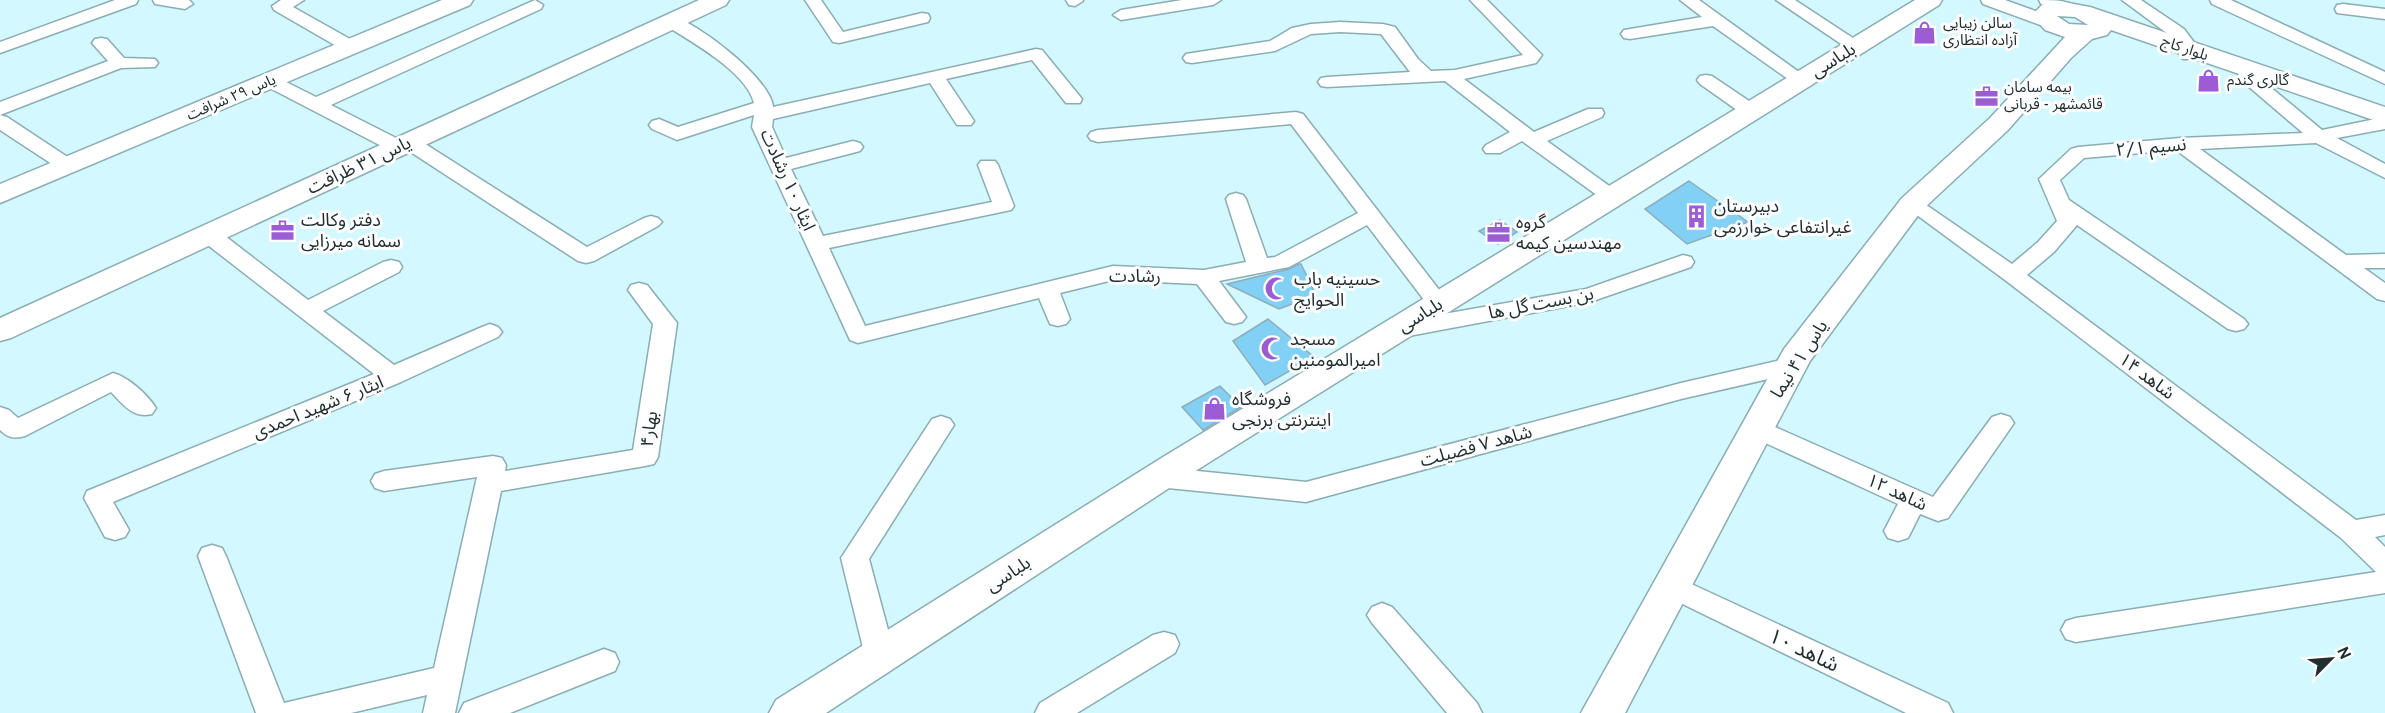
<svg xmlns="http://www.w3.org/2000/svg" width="2385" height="713" font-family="Overpass,'Noto Sans Arabic',sans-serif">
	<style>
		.building { fill: #82d0f4; stroke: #8facbb; stroke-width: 1.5 }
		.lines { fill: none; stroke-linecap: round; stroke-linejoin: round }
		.street-casing { stroke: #8aadb3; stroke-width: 3 }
		.secondary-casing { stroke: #8aadb3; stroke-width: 3 }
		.street { fill: #fff; fill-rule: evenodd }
		.secondary { fill: #fff; fill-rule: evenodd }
		.labels { text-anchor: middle; stroke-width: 6; stroke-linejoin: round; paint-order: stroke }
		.far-poi-label { font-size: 15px; fill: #202e30; stroke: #fdfdfd; text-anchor: start }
		.far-street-label { font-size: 15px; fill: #202e30; stroke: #fdfdfd }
		.street-label { font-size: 18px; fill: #202e30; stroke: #fdfdfd }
		.poi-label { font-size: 18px; fill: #202e30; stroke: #fdfdfd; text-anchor: start }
		.near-street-label { font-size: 21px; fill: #202e30; stroke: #fdfdfd }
	</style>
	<rect width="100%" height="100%" fill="#d4f8ff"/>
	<!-- building -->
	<g class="building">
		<polygon points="1689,181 1748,222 1687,244 1645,209"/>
		<polygon points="1500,220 1517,232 1498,244 1479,231"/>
		<polygon points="1299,264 1301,264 1316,295 1279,309 1227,284 1289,269"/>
		<polygon points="1268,319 1314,357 1265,385 1233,341"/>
		<polygon points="1220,386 1241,407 1203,430 1182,407"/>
	</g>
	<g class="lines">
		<defs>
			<g id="street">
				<polygon points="115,0 138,0 136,4 0,53 0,42"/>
				<polygon points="153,0 189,0 193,4 185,9 155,4"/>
				<polygon points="281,0 304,0 293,7 357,43 360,47 357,51 345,51 274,10 272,6"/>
				<polygon points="535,0 543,5 541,9 331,105 400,140 409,136 416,138 587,247 644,218 651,216 658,218 662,222 658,226 594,261 586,263 578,261 406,149 398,153 391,151 264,85 261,81 264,77 276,77 316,97"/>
				<polygon points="805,0 821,0 843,32 922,13 928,14 930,18 928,22 839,43 833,42"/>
				<polygon points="1066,0 1083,0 1083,1 1075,6 1069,5"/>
				<polygon points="1182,0 1221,0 1213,5 1121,20 1113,15 1121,10"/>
				<polygon points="1470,0 1487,0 1542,55 1536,63 1464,79 1534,132 1588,109 1602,109 1604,113 1602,117 1547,141 1619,193 1622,197 1619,201 1612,203 1605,201 1522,141 1500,153 1486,153 1483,149 1486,145 1510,132 1445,81 1327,87 1321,86 1318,82 1321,78 1327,77 1410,72 1381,34 1340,32 1311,34 1275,51 1192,63 1186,62 1183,58 1186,54 1192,53 1270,41 1292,28 1311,24 1340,22 1383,24 1395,27 1418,59 1431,71 1455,70 1523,55"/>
				<polygon points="1680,0 1699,0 1810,80 1807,84 1795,84 1713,26 1630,39 1624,38 1621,34 1624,30 1702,17"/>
				<polygon points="1776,0 1795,0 1865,46 1862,50 1850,50"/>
				<polygon points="1981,0 2005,0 2055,18 2058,22 2055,26 2043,26 1983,4"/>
				<path d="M2039 0C2053 0 2072 0 2081 10L2073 15 2041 4Z"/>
				<polygon points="2122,0 2141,0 2184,29 2199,49 2195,59 2183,59 2180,55 2181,49 2172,37"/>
				<polygon points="2210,0 2231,0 2385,72 2385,84 2212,4"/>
				<polygon points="2343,4 2385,9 2385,19 2337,13 2335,9 2337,5"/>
				<path d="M671 16C697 22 771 79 773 107L1036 49 1042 50 1082 99 1080 103H1066L1032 60 946 79 974 121 971 125H957L930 83 773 119 772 127 786 158 853 141 860 143 863 147 860 151 791 169 823 236 992 202 978 165 981 161H995L998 165 1014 206 1011 210 829 248 865 326 1113 266 1204 270 1246 262 1226 199 1229 195 1236 193 1243 195 1246 199 1267 258 1275 257 1358 213 1291 124 1098 142 1091 140 1088 136 1091 132 1098 130 1296 112 1303 114 1450 304 1447 309 1439 311 1431 309 1367 225 1289 267 1219 281 1246 317 1242 322 1234 324 1226 322 1197 284 1113 280 1060 293 1070 319 1066 324 1058 326 1050 324 1039 298 858 343 850 340 752 127 754 115 677 140 652 129 649 125 652 121 659 119 678 127 754 103C747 72 690 41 665 25L662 21 665 17Z"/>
				<polygon points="101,38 107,39 124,58 155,59 158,63 155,67 121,68 0,115 0,102 108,61 92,43 95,39"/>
				<polygon points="2249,65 2255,66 2258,70 2256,75 2322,130 2385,117 2385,129 2337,138 2385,164 2385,178 2316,143 2200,149 2346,255 2385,254 2385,268 2364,268 2385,283 2385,301 2377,299 2176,150 2084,158 2060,180 2069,200 2244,319 2248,324 2244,329 2236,331 2228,329 2077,225 2054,252 2027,275 2356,520 2385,515 2385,535 2375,537 2385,547 2385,593 2076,642 2066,639 2061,630 2066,621 2076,618 2376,572 2341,538 2005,280 1902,204 1905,200 1912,198 1919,200 2012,264 2038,242 2057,221 2039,179 2071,149 2078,147 2180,138 2303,133 2241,80 2238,76 2243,66"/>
				<polygon points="1706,75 1712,76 1758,107 1760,111 1758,115 1744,115 1700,84 1697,80 1700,76"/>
				<polygon points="0,115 7,117 75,162 78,166 75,170 61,170 0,130"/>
				<polygon points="208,228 216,229 308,300 383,262 391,260 399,262 402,267 399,272 323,311 394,365 482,327 490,324 498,327 502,332 498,337 401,382 113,502 129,530 125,537 115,540 105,537 84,498 87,491 374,374 200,239 197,234 200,229"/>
				<polygon points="1683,255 1691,257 1694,262 1691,267 1590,302 1398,338 1390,335 1386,330 1390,325 1398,322 1586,289"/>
				<polygon points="639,283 647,285 677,323 658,457 654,464 645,466 501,491 455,713 423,713 427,695 351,713 256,713 198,556 202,548 212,545 222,548 226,556 284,703 434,668 477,477 384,491 375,488 371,481 375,474 384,471 493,456 502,458 506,465 505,471 633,450 653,324 628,290 631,285"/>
				<polygon points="1790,358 1799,360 1802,366 1799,372 1681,399 1306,502 1158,487 1149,484 1145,477 1149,470 1158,467 1306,482 1681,383"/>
				<path d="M113 373C128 377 147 394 156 408L152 414C133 419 123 404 111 392L25 436C14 439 8 438 0 430V407L9 410 18 418Z"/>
				<polygon points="2001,414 2010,417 2014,423 1948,518 1938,521 1920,514 1908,538 1898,541 1888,538 1884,531 1898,504 1748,435 1744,429 1748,423 1757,420 1766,423 1933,497 1992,417"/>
				<polygon points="941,416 950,419 954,425 869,559 895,656 891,665 880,668 869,665 865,656 841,558 932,419"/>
				<polygon points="1672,575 1948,703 1953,713 1906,713 1662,594 1658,586 1662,578"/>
				<polygon points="1382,603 1392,607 1477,703 1482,713 1447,713 1372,623 1367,615 1372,607"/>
				<polygon points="1164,632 1175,635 1179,644 1175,653 1077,713 1035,713 1040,703 1153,635"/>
				<polygon points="604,649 615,653 619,662 615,671 510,713 459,713 464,703"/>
			</g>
			<g id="secondary">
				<polygon points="442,0 473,0 470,5 0,203 0,184"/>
				<polygon points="699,0 729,0 726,5 11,338 0,341 0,318"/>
				<polygon points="1915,0 1942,0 1939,5 1189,475 826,713 769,713 776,700 1163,457"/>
				<path d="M2050 3H2068L2090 7 2385 107V124L2111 30 2107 35 2092 39 2071 58 2008 130 1922 210 1810 361 1625 713H1581L1784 349 1902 198 1990 118 2065 37 2045 30 2032 15 2042 5ZM2057 16 2075 17 2088 25 2069 24Z"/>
			</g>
		</defs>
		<!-- street casing -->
		<use href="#street" class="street-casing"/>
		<!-- secondary casing -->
		<use href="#secondary" class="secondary-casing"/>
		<!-- street -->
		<use href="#street" class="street"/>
		<!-- secondary -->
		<use href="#secondary" class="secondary"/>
	</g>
	<!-- icons -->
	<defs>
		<symbol id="shop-bare" viewBox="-9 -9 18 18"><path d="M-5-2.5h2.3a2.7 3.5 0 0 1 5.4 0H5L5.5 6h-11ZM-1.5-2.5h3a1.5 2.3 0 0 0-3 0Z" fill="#9c5cd3" stroke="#fdfdfd" stroke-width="2.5" paint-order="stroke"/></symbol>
		<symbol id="office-bare" viewBox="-9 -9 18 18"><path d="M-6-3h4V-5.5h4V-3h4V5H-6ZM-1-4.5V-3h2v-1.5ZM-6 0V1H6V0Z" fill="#9c5cd3" stroke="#fdfdfd" stroke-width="2.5" paint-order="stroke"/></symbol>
		<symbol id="building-bare" viewBox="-9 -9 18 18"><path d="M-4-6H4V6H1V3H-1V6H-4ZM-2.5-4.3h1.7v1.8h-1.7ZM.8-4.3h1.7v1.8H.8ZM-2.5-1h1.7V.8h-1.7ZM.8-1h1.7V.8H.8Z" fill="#9c5cd3" stroke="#fdfdfd" stroke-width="2.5" paint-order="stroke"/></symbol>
		<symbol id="mosque-bare" viewBox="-9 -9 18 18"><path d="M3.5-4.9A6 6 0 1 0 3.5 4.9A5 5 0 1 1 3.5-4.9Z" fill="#9c5cd3" stroke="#fdfdfd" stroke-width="2.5" paint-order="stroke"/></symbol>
	</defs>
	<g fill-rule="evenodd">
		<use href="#shop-bare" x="1908" y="16" width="33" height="33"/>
		<use href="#shop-bare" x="2192" y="64" width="33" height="33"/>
		<use href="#office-bare" x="1970" y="80" width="33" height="33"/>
		<use href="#building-bare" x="1680" y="200" width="33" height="33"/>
		<use href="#office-bare" x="266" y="214" width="33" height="33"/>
		<use href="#office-bare" x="1482" y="216" width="33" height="33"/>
		<use href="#mosque-bare" x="1260" y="272" width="33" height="33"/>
		<use href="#mosque-bare" x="1256" y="332" width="33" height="33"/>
		<use href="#shop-bare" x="1198" y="392" width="33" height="33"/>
	</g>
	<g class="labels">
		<!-- far-poi labels -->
		<g class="far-poi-label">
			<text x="1943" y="28">سالن زیبایی<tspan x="1943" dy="17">آزاده انتظاری</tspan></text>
			<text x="2227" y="85">گالری گندم</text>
			<text x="2004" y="92">بیمه سامان<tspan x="2004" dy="17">قائمشهر - قربانی</tspan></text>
		</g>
		<!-- far-street labels -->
		<g class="far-street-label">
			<text transform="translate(2185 48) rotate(19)" y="5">بلوار کاج</text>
			<text transform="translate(231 97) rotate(-23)" y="5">یاس ۲۹ شرافت</text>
		</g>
		<!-- street labels -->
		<g class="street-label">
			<text transform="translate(1833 60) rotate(-32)" y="6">بلباسی</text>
			<text transform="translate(2151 147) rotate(-5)" y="6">نسیم ۲/۱</text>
			<text transform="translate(359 165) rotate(-25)" y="6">یاس ۳۱ ظرافت</text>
			<text transform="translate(788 180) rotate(66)" y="6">ایثار ۱۰ رشادت</text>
			<text x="1135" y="282">رشادت</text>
			<text transform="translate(1541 303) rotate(-11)" y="6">بن بست گل ها</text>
			<text transform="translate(1420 315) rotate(-32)" y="6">بلباسی</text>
			<text transform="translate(1799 359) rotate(-57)" y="6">یاس ۴۱ نیما</text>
			<text transform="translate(2147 376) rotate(37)" y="6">شاهد ۱۴</text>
			<text transform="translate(318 407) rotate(-22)" y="6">ایثار ۶ شهید احمدی</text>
			<text transform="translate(649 429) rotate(-82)" y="6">بهار۴</text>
			<text transform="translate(1476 446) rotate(-15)" y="6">شاهد ۷ فضیلت</text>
			<text transform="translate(1897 492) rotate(25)" y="6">شاهد ۱۲</text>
			<text transform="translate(1008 574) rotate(-33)" y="6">بلباسی</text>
		</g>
		<!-- poi labels -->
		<g class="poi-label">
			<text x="1714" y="212">دبیرستان<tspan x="1714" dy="21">غیرانتفاعی خوارزمی</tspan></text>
			<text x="301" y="226">دفتر وکالت<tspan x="301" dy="21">سمانه میرزایی</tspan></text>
			<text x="1516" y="228">گروه<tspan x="1516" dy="21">مهندسین کیمه</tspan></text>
			<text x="1294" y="285">حسینیه باب<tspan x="1294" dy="21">الحوایج</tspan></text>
			<text x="1290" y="345">مسجد<tspan x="1290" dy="21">امیرالمومنین</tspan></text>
			<text x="1232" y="405">فروشگاه<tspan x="1232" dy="21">اینترنتی برنجی</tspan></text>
		</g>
		<!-- near-street labels -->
		<g class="near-street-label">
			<text transform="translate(1804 650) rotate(25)" y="7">شاهد ۱۰</text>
		</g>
	</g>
	<!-- north arrow -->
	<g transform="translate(2331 659) rotate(65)" stroke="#fdfdfd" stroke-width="4.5" paint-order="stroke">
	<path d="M0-4.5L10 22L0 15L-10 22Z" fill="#202e30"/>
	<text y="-9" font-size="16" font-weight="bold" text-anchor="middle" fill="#202e30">N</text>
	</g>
</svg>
